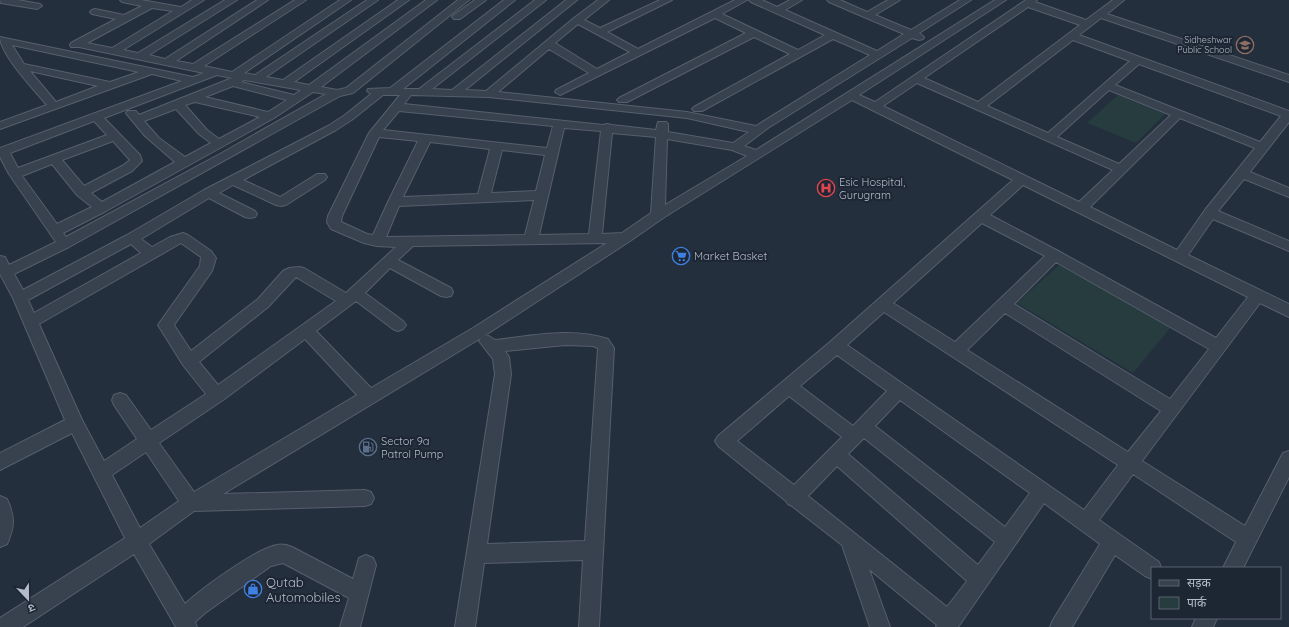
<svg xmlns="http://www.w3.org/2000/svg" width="1289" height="627" font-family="Quicksand,'Noto Sans Devanagari',sans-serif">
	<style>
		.green { fill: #263c3f }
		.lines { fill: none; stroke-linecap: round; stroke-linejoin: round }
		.minor-casing { stroke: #565f6c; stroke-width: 2 }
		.minor { fill: #38414e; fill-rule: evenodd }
		.labels { text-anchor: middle; stroke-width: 4; stroke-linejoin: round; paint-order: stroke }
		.far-poi-label { font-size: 9px; fill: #b4bcc9; stroke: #1d2633; text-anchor: end }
		.poi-label { font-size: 11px; fill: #b4bcc9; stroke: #1d2633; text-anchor: start }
		.near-poi-label { font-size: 13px; fill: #b4bcc9; stroke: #1d2633; text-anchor: start }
	</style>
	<rect width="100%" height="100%" fill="#242f3e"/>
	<!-- green -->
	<g class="green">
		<polygon points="1118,95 1165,114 1136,143 1087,123"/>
		<polygon points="1059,265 1172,326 1133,373 1017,303"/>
	</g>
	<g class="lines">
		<defs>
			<g id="minor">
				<polygon points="0,0 18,0 40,4 42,6 37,9 1,3"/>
				<path d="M120 0H141L181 7 192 0H204L123 50 138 53 225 0H237L149 55 165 59 257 0H268L176 61 193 64 295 0H306L204 66 232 72 340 0H351L244 73 255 75 367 0H378L266 77 283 80 398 0H409L294 82 309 85 426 0H437L321 87 337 90 346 88 458 0H469L353 93 340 96 69 247 14 274 23 290 127 235 204 190 328 126 345 115 371 94 367 91 368 89 390 88 504 0H515L403 89H419L535 0H546L432 89 452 90 566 0H577L465 90 486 91 574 18 598 0H609L584 20 600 28 660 0H672L607 32 638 49 735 0H747L722 14 798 50 825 35 751 2 749 0H762L777 7 790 0H802L785 10 877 51 904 34 829 2 827 0H840L867 12 888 0H900L875 15 911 30 960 0H971L919 33 924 37 923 39 919 40 912 38 768 128 744 146 756 150 995 0H1006L859 95 875 102 1026 0H1037L1035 2 1086 20 1113 0H1124L1107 14 1289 75V82L1101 18 1079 35 1289 111V122L1250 172 1289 188V197L1244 179 1218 211 1289 241V251L1213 219 1188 255 1289 304V317L1260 303 1142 461 1245 526 1283 453 1289 451V477L1243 568H1223L1236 542 1133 474 1099 520 1159 562 1161 568H1152V579L1145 576 1115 555 1072 627H1050L1053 620 1100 544 1044 503 958 627H936L937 625 869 569 890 627H870L842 545 792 506 788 504 786 501 718 446 715 441 718 436 830 342 1013 180 852 100 663 218 630 241 484 336 487 335 495 340C532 336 572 327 608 339L614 348 599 627H579L583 560 484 563 475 627H455L495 374 493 359 479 341 481 338 223 494 365 490 371 492 374 498 371 504 365 506 194 511 149 544 185 604C201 589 257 548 277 545 282 544 287 545 292 547L353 579 359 558 366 555 373 558 376 565 360 627H340L349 598 283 563 271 566 205 613 195 622 197 627H176L134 554 23 627H0V618L125 538 72 433 0 470V453L65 420 13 298 0 274V256L5 257 9 265 56 242 9 174 0 157V148L182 81 152 74 0 129V122L47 105C35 91 0 54 0 37L193 77 204 73 79 47H71L70 45 71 43 116 19 92 14 90 12 92 10 95 9 124 15 142 6 122 2ZM1028 7 1080 25 978 102 924 78ZM152 8 173 11 112 48 87 43ZM715 18 746 33 619 98 617 100 619 102H627L754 37 790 54 694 107 692 109 694 111H702L833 39 870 55 756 126 687 112 498 92 549 49 589 73 556 90 555 92 560 95ZM578 24 630 52 597 69 555 43ZM1073 40 1130 61 1048 133 987 106ZM12 45 139 72 110 82 24 64ZM1139 64 1281 116 1260 142 1115 85ZM30 71 98 86 56 102ZM217 75 232 78 139 115 136 111H128L126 113 145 136 175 162 102 202 91 193 132 171 142 161 140 155 104 118ZM244 80 301 90 294 95 241 82ZM917 83 1113 170 1079 202 883 106ZM233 86 287 100 268 112 205 97ZM1109 90 1171 115 1119 164 1057 137ZM313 92 326 94 220 154 66 237 63 233 106 211 274 118ZM383 95H400L369 133 328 216 327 222 331 229 364 243 377 246 396 247 346 293 304 268 299 267 289 268 283 271 258 299 191 351 174 325 212 271 216 258 211 251 188 235 183 233 170 237 152 247 141 239 209 198 245 217 250 218 255 217 257 214 255 211 219 193 233 185 276 205 281 206 286 205 325 180 327 177 325 174H317L280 197 243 180 336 130 353 119ZM411 95 489 97 687 118 749 132 733 143 668 132V124L666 122H658L656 130 612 125 607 124 603 125 404 104ZM195 102 260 117 219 139 207 130 185 105ZM176 109 199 134 211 143 185 157 159 138 144 121ZM399 111 553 126 547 148 383 130ZM1180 118 1255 148 1205 210 1177 250 1090 207ZM94 121 107 135 18 168 10 153ZM564 128 601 131 589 234 539 235ZM612 133 656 137 651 213 622 233 602 234ZM379 137 418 141 388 202 373 235 367 234 341 222 342 216ZM667 139 732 150 747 156 665 205ZM113 141 130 160 124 165 84 186 62 160ZM430 142 490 149 478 194 403 197ZM502 150 545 155 536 191 491 193ZM52 164 77 195 92 207 57 224 22 176ZM1023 185 1248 297 1216 338 1060 252 990 215ZM534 200 525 235 386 237 399 206ZM982 223 1045 256 955 342 893 303ZM181 243 201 257 200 266 158 325 183 365 206 394 151 430 126 395 120 393 114 395 112 400 114 405 137 439 104 461 82 420 39 324ZM607 243 473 328 371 388 316 331 356 301 393 329 398 331 403 329 406 325 403 321 365 293 390 268 441 296 446 297 451 296 453 292 451 288 398 260 413 246ZM131 244 141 253 34 313 28 300ZM1056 262 1209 349 1170 399 1014 304ZM296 277 336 301 218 385 199 362 268 307ZM884 312 1118 465 1084 510 847 345ZM1005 313 1161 411 1128 452 967 350ZM305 339 357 395 194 492 159 443 223 400ZM565 345 593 346 598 348 585 541 487 544 511 374 509 357 505 351ZM837 355 887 391 853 426 800 386ZM789 396 842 437 794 485 737 441ZM900 400 1030 493 1005 527 875 426ZM864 438 995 542 978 565 848 454ZM146 452 179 501 140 528 112 475ZM837 466 967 581 947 607 808 496Z"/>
				<polygon points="475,0 486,0 460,19 454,19 452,17 454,15"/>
				<path d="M0 496 7 499C15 517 15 526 7 544L0 547Z"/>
				<polygon points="1196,618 1217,618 1213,627 1192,627"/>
			</g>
		</defs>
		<!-- minor casing -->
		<use href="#minor" class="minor-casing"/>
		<!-- minor -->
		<use href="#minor" class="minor"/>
	</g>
	<!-- icons -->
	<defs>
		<symbol id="school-ring" viewBox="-11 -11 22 22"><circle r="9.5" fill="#1d2633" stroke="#8d6e63" stroke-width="1.5"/><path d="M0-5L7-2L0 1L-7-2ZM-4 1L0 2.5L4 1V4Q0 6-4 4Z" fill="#8d6e63"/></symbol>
		<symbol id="hospital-ring" viewBox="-11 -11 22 22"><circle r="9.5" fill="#1d2633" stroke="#e0444e" stroke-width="1.5"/><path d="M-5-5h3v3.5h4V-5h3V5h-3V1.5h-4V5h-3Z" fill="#e0444e"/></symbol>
		<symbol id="supermarket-ring" viewBox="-11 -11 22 22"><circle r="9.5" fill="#1d2633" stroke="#3f7fe0" stroke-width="1.5"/><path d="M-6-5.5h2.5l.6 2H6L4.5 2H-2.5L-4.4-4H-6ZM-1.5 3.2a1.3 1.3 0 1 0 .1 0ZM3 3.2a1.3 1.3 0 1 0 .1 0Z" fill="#3f7fe0"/></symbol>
		<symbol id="fuel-ring" viewBox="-11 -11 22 22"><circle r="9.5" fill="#1d2633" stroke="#5c6f8a" stroke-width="1.5"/><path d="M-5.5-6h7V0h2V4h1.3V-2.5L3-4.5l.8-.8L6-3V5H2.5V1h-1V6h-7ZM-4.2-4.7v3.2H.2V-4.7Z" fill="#5c6f8a"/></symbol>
		<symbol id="shop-ring" viewBox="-11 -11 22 22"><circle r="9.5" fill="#1d2633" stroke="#3f7fe0" stroke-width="1.5"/><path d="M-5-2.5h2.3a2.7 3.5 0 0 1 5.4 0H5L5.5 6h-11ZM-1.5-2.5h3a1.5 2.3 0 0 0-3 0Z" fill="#3f7fe0"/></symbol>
	</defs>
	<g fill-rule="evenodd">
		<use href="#school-ring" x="1235" y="35" width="20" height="20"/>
		<use href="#hospital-ring" x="816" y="178" width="20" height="20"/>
		<use href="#supermarket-ring" x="671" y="246" width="20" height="20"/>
		<use href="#fuel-ring" x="358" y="437" width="20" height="20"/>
		<use href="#shop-ring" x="243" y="579" width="20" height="20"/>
	</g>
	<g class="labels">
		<!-- far-poi labels -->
		<g class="far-poi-label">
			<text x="1232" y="43">Sidheshwar<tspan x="1232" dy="10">Public School</tspan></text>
		</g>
		<!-- poi labels -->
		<g class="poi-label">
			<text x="839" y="186">Esic Hospital,<tspan x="839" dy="13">Gurugram</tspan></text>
			<text x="694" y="260">Market Basket</text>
			<text x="381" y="445">Sector 9a<tspan x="381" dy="13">Patrol Pump</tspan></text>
		</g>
		<!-- near-poi labels -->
		<g class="near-poi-label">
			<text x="266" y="587">Qutab<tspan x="266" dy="15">Automobiles</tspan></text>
		</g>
	</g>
	<!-- legend -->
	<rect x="1151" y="567" width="130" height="52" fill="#1d2633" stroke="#59626f"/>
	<rect x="1159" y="580" width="20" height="6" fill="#38414e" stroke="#59626f"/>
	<text x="1187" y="587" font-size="12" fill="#b4bcc9">सड़क</text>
	<rect x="1159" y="597" width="20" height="12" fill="#263c3f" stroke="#59626f"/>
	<text x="1187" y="607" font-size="12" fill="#b4bcc9">पार्क</text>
	<!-- north arrow -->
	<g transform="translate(28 599) rotate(158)" stroke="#1d2633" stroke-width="3" paint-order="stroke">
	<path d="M0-3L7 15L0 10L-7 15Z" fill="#b4bcc9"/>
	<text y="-6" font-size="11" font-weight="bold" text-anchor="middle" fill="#b4bcc9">उ</text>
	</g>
</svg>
